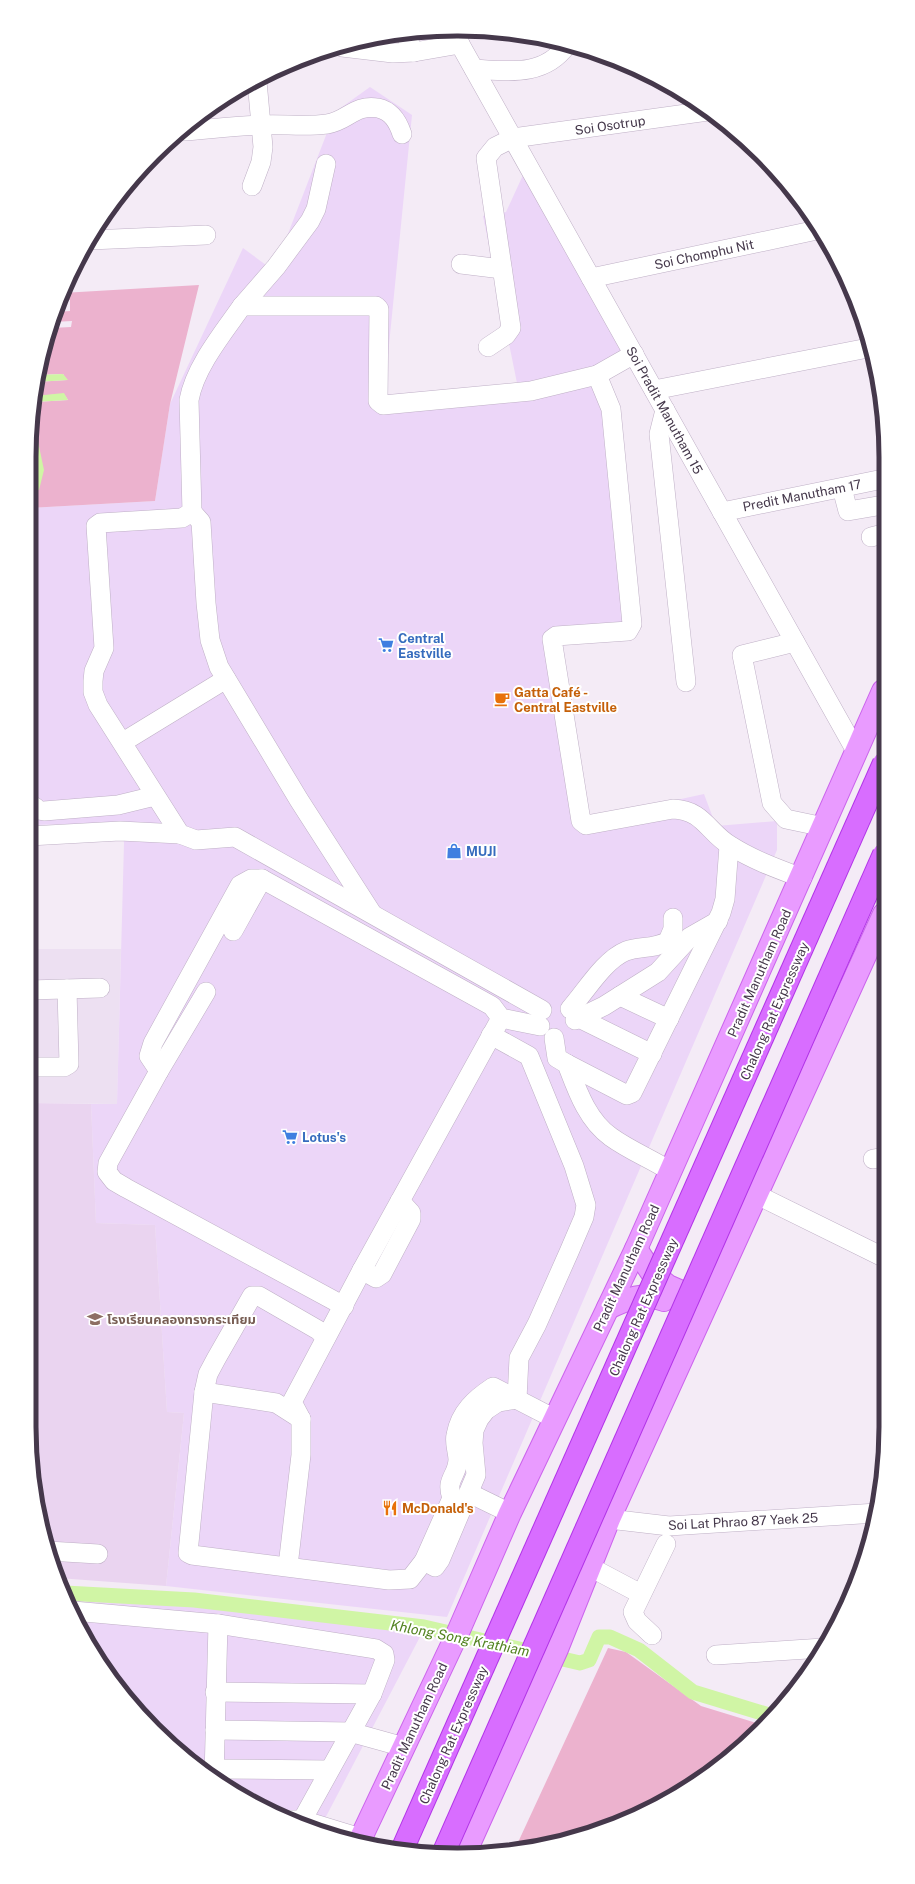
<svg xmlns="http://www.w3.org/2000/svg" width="915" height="1884" font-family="'Public Sans','Noto Sans Thai',sans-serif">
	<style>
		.residential { fill: #ede0f2 }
		.commercial { fill: #ecd6f8 }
		.education { fill: #ead4f0 }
		.green { fill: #ecb2ce }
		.water { fill: #d0f5a5 }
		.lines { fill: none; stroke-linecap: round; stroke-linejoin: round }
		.canal { stroke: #d0f5a5; stroke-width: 15 }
		.minor-casing { stroke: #bfb0c6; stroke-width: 20 }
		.major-casing { stroke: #cb64ec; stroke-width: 24 }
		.minor { stroke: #fff; stroke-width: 19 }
		.major { stroke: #e99bff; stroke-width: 22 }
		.highway-bridge-casing { stroke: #b134e7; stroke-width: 24; stroke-linecap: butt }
		.highway-bridge { stroke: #d86dff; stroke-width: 22 }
		.labels { text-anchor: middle; stroke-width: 4; stroke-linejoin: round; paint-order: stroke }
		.street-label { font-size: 13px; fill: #45384b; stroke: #fff }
		.shop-label { font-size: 13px; font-weight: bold; fill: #366cbe; stroke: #fff; text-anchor: start }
		.food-label { font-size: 13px; font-weight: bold; fill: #c56008; stroke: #fff; text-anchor: start }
		.education-label { font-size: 13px; font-weight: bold; fill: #785e54; stroke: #fff; text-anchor: start }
		.water-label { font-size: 14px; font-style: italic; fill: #538321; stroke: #fff }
		.rim { fill: none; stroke: #45384b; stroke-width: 5 }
	</style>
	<rect width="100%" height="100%" fill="#f4ebf6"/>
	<!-- residential -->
	<polygon class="residential" points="29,949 121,949 117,1104 29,1103"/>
	<!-- commercial -->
	<g class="commercial">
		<polygon points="370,87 412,115 384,395 517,383 483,216 506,212 523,175 630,367 607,377 640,628 557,643 589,819 704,794 716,826 777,821 777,850 447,1617 166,1586 184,1413 167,1412 155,1225 96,1223 91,1104 117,1104 124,843 121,823 29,825 29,508 155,501 170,404 243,248 266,265 284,244 335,112"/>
		<polygon points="67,1598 197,1607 422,1633 319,1830 294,1822 243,1797 175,1749 118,1688 86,1641"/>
	</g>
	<!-- education -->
	<polygon class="education" points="29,1103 91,1104 96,1223 155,1225 167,1412 184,1413 166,1586 58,1578 52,1564 37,1510 29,1427"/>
	<!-- green -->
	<g class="green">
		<polygon points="199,285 170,404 155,501 29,508 29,490 39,490 37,437 32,431 35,402 68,400 64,394 35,396 36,382 67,380 63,374 37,375 51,328 71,327 72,321 53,322 56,312 70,311 70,300 59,301 62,293"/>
		<polygon points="608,1648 626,1652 701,1706 763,1725 719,1766 647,1811 595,1832 514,1851"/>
	</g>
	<!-- water -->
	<g class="water">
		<polygon points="63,374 68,380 36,382 37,375"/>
		<polygon points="64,393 68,400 35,402 35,396"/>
		<polygon points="32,431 37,437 44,470 39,490 29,490 31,461 29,457"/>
	</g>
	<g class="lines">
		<!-- canal -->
		<polyline class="canal" points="65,1593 194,1600 424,1627 580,1663 589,1660 599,1637 610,1637 639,1650 693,1692 772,1716"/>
		<defs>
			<g id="minor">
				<polyline points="452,30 856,751"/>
				<polyline points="405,34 414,52"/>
				<polyline points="342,47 393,53 414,52 460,44"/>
				<path d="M474 69C509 71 544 77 567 45"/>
				<path d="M183 131C210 129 236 126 263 125 284 124 307 127 327 124 348 121 354 104 378 108 392 111 398 122 402 134"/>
				<polyline points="252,186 261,162 263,147 257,81"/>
				<polyline points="90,240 206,235"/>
				<polyline points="461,264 502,269"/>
				<polyline points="591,278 817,230"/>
				<polyline points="242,306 276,267 310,221 316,209 326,164"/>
				<polyline points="488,347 506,335 511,328 486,158 495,147 513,138 708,111"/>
				<path d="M597 375 611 409 632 624 628 631 556 636 552 639 581 821 586 825 673 809C704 810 708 833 731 846 753 860 778 869 802 878"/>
				<polyline points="654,390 868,348"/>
				<polyline points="665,410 659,434 686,682"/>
				<polyline points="842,488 848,511 883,505"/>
				<polyline points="192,512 201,522 206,603 210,640 219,667 299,800 371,912"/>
				<polyline points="722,512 883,479"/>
				<polyline points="871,537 883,534"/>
				<polyline points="795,642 742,655 772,803 786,819 824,827"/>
				<polyline points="123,742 226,679"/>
				<polyline points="35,807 38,810 44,811 118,805 155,796"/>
				<polyline points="29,836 120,831 180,834"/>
				<polyline points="233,931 262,879"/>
				<polyline points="29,990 100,988"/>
				<polyline points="206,992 159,1071 108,1163 107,1172 114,1181 126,1188 344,1306"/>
				<polyline points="620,996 669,1019"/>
				<path d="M570 1009C586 991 604 960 626 951 640 946 655 949 668 941L673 929V918"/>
				<path d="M542 1010 235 837 196 840 180 834 98 705 93 692V681L94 671 104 648 96 526 100 523 182 518 192 512 189 400C195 367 223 333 242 306H376L379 309 378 401 383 405 531 391 597 375 634 354"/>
				<polyline points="579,1018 652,1054"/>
				<polyline points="575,1020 604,1006 658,972 690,937 718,921"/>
				<polyline points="491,1035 529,1056 574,1166 586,1205 584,1217 569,1252 537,1324 519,1358 517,1399"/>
				<path d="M554 1038 557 1058 567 1064C577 1090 587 1120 611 1137 629 1150 651 1159 670 1171"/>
				<polyline points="567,1064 627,1095 632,1093 721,913 725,899 729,846"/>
				<polyline points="29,1067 64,1067 69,1064 67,989"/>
				<polyline points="159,1071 149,1056 153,1043 240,885 251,879 262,879 492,1006 501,1018 540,1026"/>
				<polyline points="873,1159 885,1157"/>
				<polyline points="757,1195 885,1258"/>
				<polyline points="362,1270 376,1278 382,1274 411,1219 411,1213 400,1201"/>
				<path d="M326 1337 318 1330 259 1296H252L216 1359 208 1374 204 1392 188 1553 192 1555 389 1580 410 1579 424 1561 452 1498C445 1479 457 1477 458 1460 458 1452 454 1443 456 1435 460 1412 475 1399 493 1387L555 1419"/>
				<polyline points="204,1392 276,1403 301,1419"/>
				<polyline points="469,1493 510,1513"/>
				<polyline points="609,1519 669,1526 877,1513"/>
				<polyline points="48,1551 98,1554"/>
				<polyline points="424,1561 435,1567 440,1560 476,1475 473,1443 474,1430 479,1419 486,1410 498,1402 517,1399"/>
				<polyline points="288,1566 301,1455 301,1419 292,1402 362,1270 501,1018"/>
				<polyline points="590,1567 641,1594"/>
				<polyline points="73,1611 218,1624 376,1649 384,1654 385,1660 372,1694 300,1824"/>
				<polyline points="652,1635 637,1621 633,1612 666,1544"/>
				<polyline points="716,1655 823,1648"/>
				<polyline points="215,1692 372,1694"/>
				<polyline points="215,1730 350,1732 404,1747"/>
				<polyline points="214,1769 329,1770"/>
				<polyline points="214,1777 218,1624"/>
				<polyline points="290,1820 302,1820 361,1838"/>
			</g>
			<g id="major">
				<polyline points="636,1249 652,1273 668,1286 684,1293 700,1293 707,1288"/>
				<path d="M608 1308C626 1299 645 1292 664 1300"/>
				<polyline points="359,1842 459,1630 510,1513 636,1249 883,691"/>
				<polyline points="465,1853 557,1649 609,1519 884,914"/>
			</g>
		</defs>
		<!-- minor casing -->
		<use href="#minor" class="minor-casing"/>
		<!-- major casing -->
		<use href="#major" class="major-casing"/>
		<!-- minor -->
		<use href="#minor" class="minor"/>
		<!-- major -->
		<use href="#major" class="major"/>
		<defs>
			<g id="highway-bridge">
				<polyline points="402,1850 884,763"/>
				<polyline points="443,1854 884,854"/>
			</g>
		</defs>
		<!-- highway-bridge casing -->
		<use href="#highway-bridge" class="highway-bridge-casing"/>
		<!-- highway-bridge -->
		<use href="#highway-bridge" class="highway-bridge"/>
	</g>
	<!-- icons -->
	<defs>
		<symbol id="supermarket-bare" viewBox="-9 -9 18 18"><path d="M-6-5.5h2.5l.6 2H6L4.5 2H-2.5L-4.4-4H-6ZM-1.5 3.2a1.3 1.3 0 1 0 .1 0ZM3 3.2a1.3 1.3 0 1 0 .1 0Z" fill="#3f7fe0" stroke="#fff" stroke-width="2.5" paint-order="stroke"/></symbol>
		<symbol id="cafe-bare" viewBox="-9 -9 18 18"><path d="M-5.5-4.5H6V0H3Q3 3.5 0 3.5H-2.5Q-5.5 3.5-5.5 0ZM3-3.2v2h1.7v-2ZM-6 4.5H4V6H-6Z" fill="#e8710a" stroke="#fff" stroke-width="2.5" paint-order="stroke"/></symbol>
		<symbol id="shop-bare" viewBox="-9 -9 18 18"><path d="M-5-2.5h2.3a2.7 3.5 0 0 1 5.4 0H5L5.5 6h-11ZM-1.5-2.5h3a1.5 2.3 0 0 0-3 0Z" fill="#3f7fe0" stroke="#fff" stroke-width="2.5" paint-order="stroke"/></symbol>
		<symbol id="school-bare" viewBox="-9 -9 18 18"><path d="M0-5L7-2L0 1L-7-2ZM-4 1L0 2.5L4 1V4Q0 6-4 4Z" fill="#8d6e63" stroke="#fff" stroke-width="2.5" paint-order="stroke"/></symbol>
		<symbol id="restaurant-bare" viewBox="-9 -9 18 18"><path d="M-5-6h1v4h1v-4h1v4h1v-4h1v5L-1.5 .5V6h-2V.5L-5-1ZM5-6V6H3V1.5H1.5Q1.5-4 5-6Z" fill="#e8710a" stroke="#fff" stroke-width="2.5" paint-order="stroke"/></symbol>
	</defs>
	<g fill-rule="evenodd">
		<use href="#supermarket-bare" x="375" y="634" width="22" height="22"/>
		<use href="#cafe-bare" x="491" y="688" width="22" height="22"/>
		<use href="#shop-bare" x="443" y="840" width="22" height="22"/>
		<use href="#supermarket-bare" x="279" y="1126" width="22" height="22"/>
		<use href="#school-bare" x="84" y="1308" width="22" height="22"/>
		<use href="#restaurant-bare" x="379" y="1497" width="22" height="22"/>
	</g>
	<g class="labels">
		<!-- street labels -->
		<g class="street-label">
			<text transform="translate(610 125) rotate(-8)" y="5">Soi Osotrup</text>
			<text transform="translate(704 254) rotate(-12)" y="5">Soi Chomphu Nit</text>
			<text transform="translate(665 410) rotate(61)" y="5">Soi Pradit Manutham 15</text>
			<text transform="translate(802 495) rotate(-11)" y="5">Predit Manutham 17</text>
			<text transform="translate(759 973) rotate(-66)" y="5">Pradit Manutham Road</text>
			<text transform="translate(774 1011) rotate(-66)" y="5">Chalong Rat Expressway</text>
			<text transform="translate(626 1268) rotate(-65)" y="5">Pradit Manutham Road</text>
			<text transform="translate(643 1307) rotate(-66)" y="5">Chalong Rat Expressway</text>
			<text transform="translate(743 1521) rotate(-3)" y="5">Soi Lat Phrao 87 Yaek 25</text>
			<text transform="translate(414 1726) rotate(-65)" y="5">Pradit Manutham Road</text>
			<text transform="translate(453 1735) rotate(-66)" y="5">Chalong Rat Expressway</text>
		</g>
		<!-- shop labels -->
		<g class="shop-label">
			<text x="398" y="643">Central<tspan x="398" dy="15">Eastville</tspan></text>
			<text x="466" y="856">MUJI</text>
			<text x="302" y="1142">Lotus's</text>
		</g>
		<!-- food labels -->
		<g class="food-label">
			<text x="514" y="697">Gatta Café -<tspan x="514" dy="15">Central Eastville</tspan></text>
			<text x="402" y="1513">McDonald's</text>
		</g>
		<!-- education labels -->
		<g class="education-label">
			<text x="107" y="1324">โรงเรียนคลองทรงกระเทียม</text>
		</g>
		<!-- water labels -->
		<g class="water-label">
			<text transform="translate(460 1638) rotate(11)" y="5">Khlong Song Krathiam</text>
		</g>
	</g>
	<!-- crop -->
	<path d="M0 0H915V1884H0ZM457 36H458A421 421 0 0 1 879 457V1427A421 421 0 0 1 458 1848H457A421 421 0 0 1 36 1427V457A421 421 0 0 1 457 36Z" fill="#fff" fill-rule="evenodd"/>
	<path class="rim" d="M457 36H458A421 421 0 0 1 879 457V1427A421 421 0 0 1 458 1848H457A421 421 0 0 1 36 1427V457A421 421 0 0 1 457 36Z"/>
</svg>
